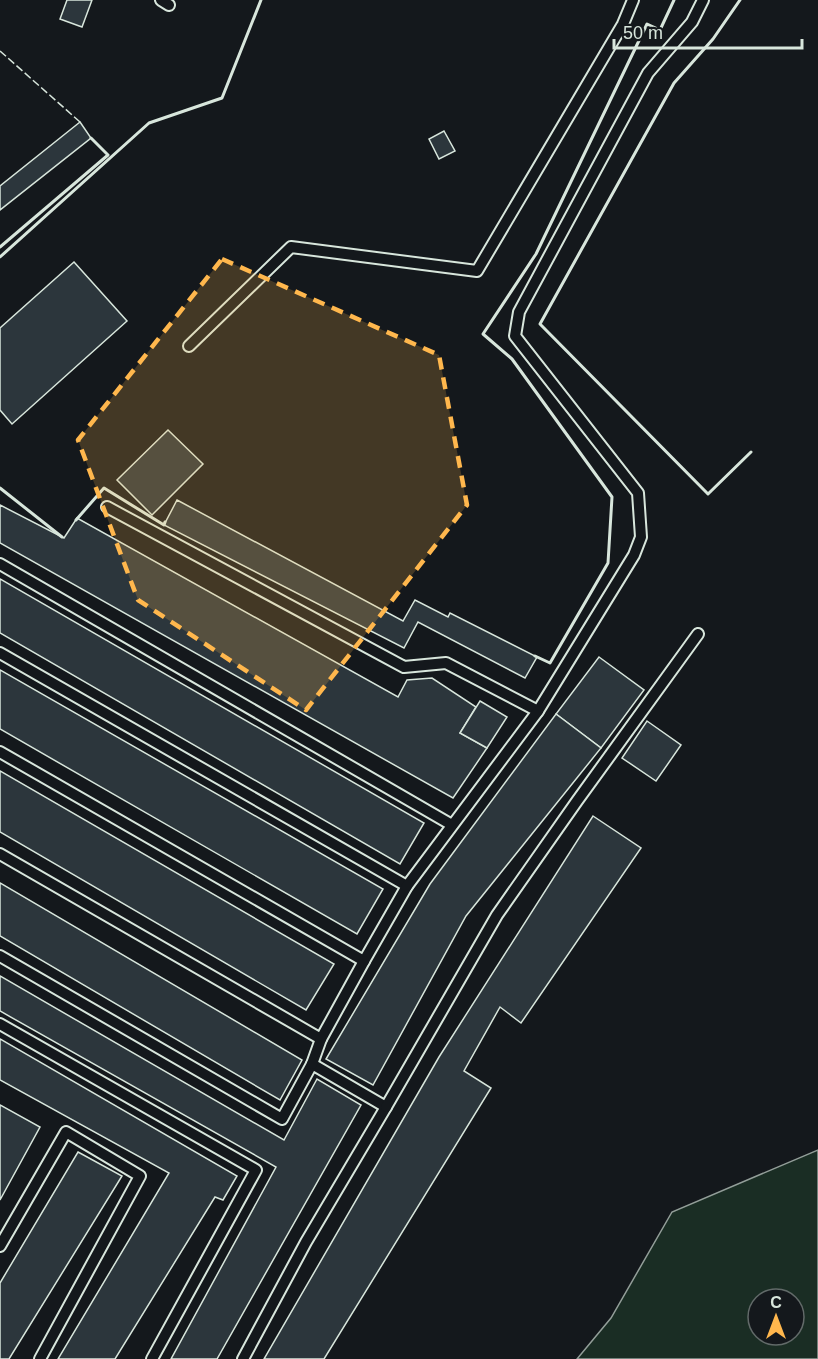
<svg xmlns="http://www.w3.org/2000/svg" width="818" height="1359" viewBox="0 0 818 1359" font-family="Arial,sans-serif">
  <rect width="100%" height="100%" fill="#14181c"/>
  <path fill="#1a2d24" stroke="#939e99" stroke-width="1.5" fill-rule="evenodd" d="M818 1150V1359H577L611 1318 672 1212ZM758 1299H794V1335H758Z"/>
  <g fill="#2c363c" stroke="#d8e6dc" stroke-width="1.5">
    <path d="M67 0H92L82 27 60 19Z"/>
    <path d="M80 122 91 138 0 210V186Z"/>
    <path d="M444 131 455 151 439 159 429 139Z"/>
    <path d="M74 262 127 321 12 424 0 410V328Z"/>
    <path d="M168 430 203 464 152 515 117 480Z"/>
    <path d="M177 500 403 621 415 600 448 617 450 613 537 657 525 678 418 622 404 648 164 525Z"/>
    <path d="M0 505 64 538 77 518 398 697 407 680 432 678 476 707 460 733 487 748 453 798 0 543Z"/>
    <path d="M0 579 424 823 400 864 0 633Z"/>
    <path d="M599 657 644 690 601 748 556 714Z"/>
    <path d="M0 670 383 889 357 934 0 729Z"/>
    <path d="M480 701 507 717 487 748 460 733Z"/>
    <path d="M556 714 601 748 466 916 373 1085 326 1059 430 884Z"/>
    <path d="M647 721 681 745 656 781 622 758Z"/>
    <path d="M0 771 334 964 306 1010 0 832Z"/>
    <path d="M593 816 641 848 521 1023 500 1007 464 1071 491 1088 324 1359H264L439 1057Z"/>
    <path d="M0 883 302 1060 280 1100 0 936Z"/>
    <path d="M0 976 284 1140 317 1079 361 1105 217 1359H171L276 1167 0 1011Z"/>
    <path d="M0 1039 237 1176 223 1200 215 1197 115 1359H58L169 1173 0 1080Z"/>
    <path d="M0 1105 40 1127 0 1200Z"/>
    <path d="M78 1152 122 1176 9 1359H0V1283Z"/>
  </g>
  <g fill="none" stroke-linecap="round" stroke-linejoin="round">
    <g stroke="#d8e6dc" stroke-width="14">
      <g id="lane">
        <path d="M161 0 169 5"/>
        <path d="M189 346 291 247 477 271 623 24 633 0"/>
        <path d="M107 507 404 667 446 663 538 711 634 555 641 537 638 493 515 336 519 312 648 73 692 22 703 0"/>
        <path d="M0 564 452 825"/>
        <path d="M0 653 407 886"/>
        <path d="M0 752 364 961 407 886 538 711"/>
        <path d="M0 854 321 1039 364 961"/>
        <path d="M0 956 282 1119 312 1064 386 1107 306 1242 243 1359"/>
        <path d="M0 1024 256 1170 152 1359"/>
        <path d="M312 1064 321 1039"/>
        <path d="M386 1107 497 915 577 801 698 634"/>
        <path d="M0 1246 66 1132 140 1176 40 1359"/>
      </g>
    </g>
    <use href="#lane" stroke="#14181c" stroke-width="10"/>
    <path stroke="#d8e6dc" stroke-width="1.5" stroke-dasharray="8 3" stroke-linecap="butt" d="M0 51 80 122"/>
    <g stroke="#d8e6dc" stroke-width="3">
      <path d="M740 0 713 39 674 83 540 324 708 494 751 452"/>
      <path d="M0 247 108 155 91 138"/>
      <path d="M0 257 149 123 222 98 261 0"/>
      <path d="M0 488 62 537"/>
      <path d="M76 520 104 488 164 525 165 522"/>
      <path d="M535 656 550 663 608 563 612 497 512 359 483 334 536 254 647 24 660 30 674 0"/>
    </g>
  </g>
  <path fill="#ffb74d" fill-opacity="0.2" stroke="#ffb74d" stroke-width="4.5" stroke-dasharray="12 8" stroke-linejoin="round" d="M222 259 439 355 467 505 306 710 138 600 78 440Z"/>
  <g transform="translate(776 1317)"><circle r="28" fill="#14181c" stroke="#626a69" stroke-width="1.5"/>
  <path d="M0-4.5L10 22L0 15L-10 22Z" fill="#ffb74d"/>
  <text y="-9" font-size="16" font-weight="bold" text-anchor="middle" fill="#d8e6dc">С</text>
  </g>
  <path d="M614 39v9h188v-9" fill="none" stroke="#d8e6dc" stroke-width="3"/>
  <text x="623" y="39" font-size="18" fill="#d8e6dc" stroke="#14181c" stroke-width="4.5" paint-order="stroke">50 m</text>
</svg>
